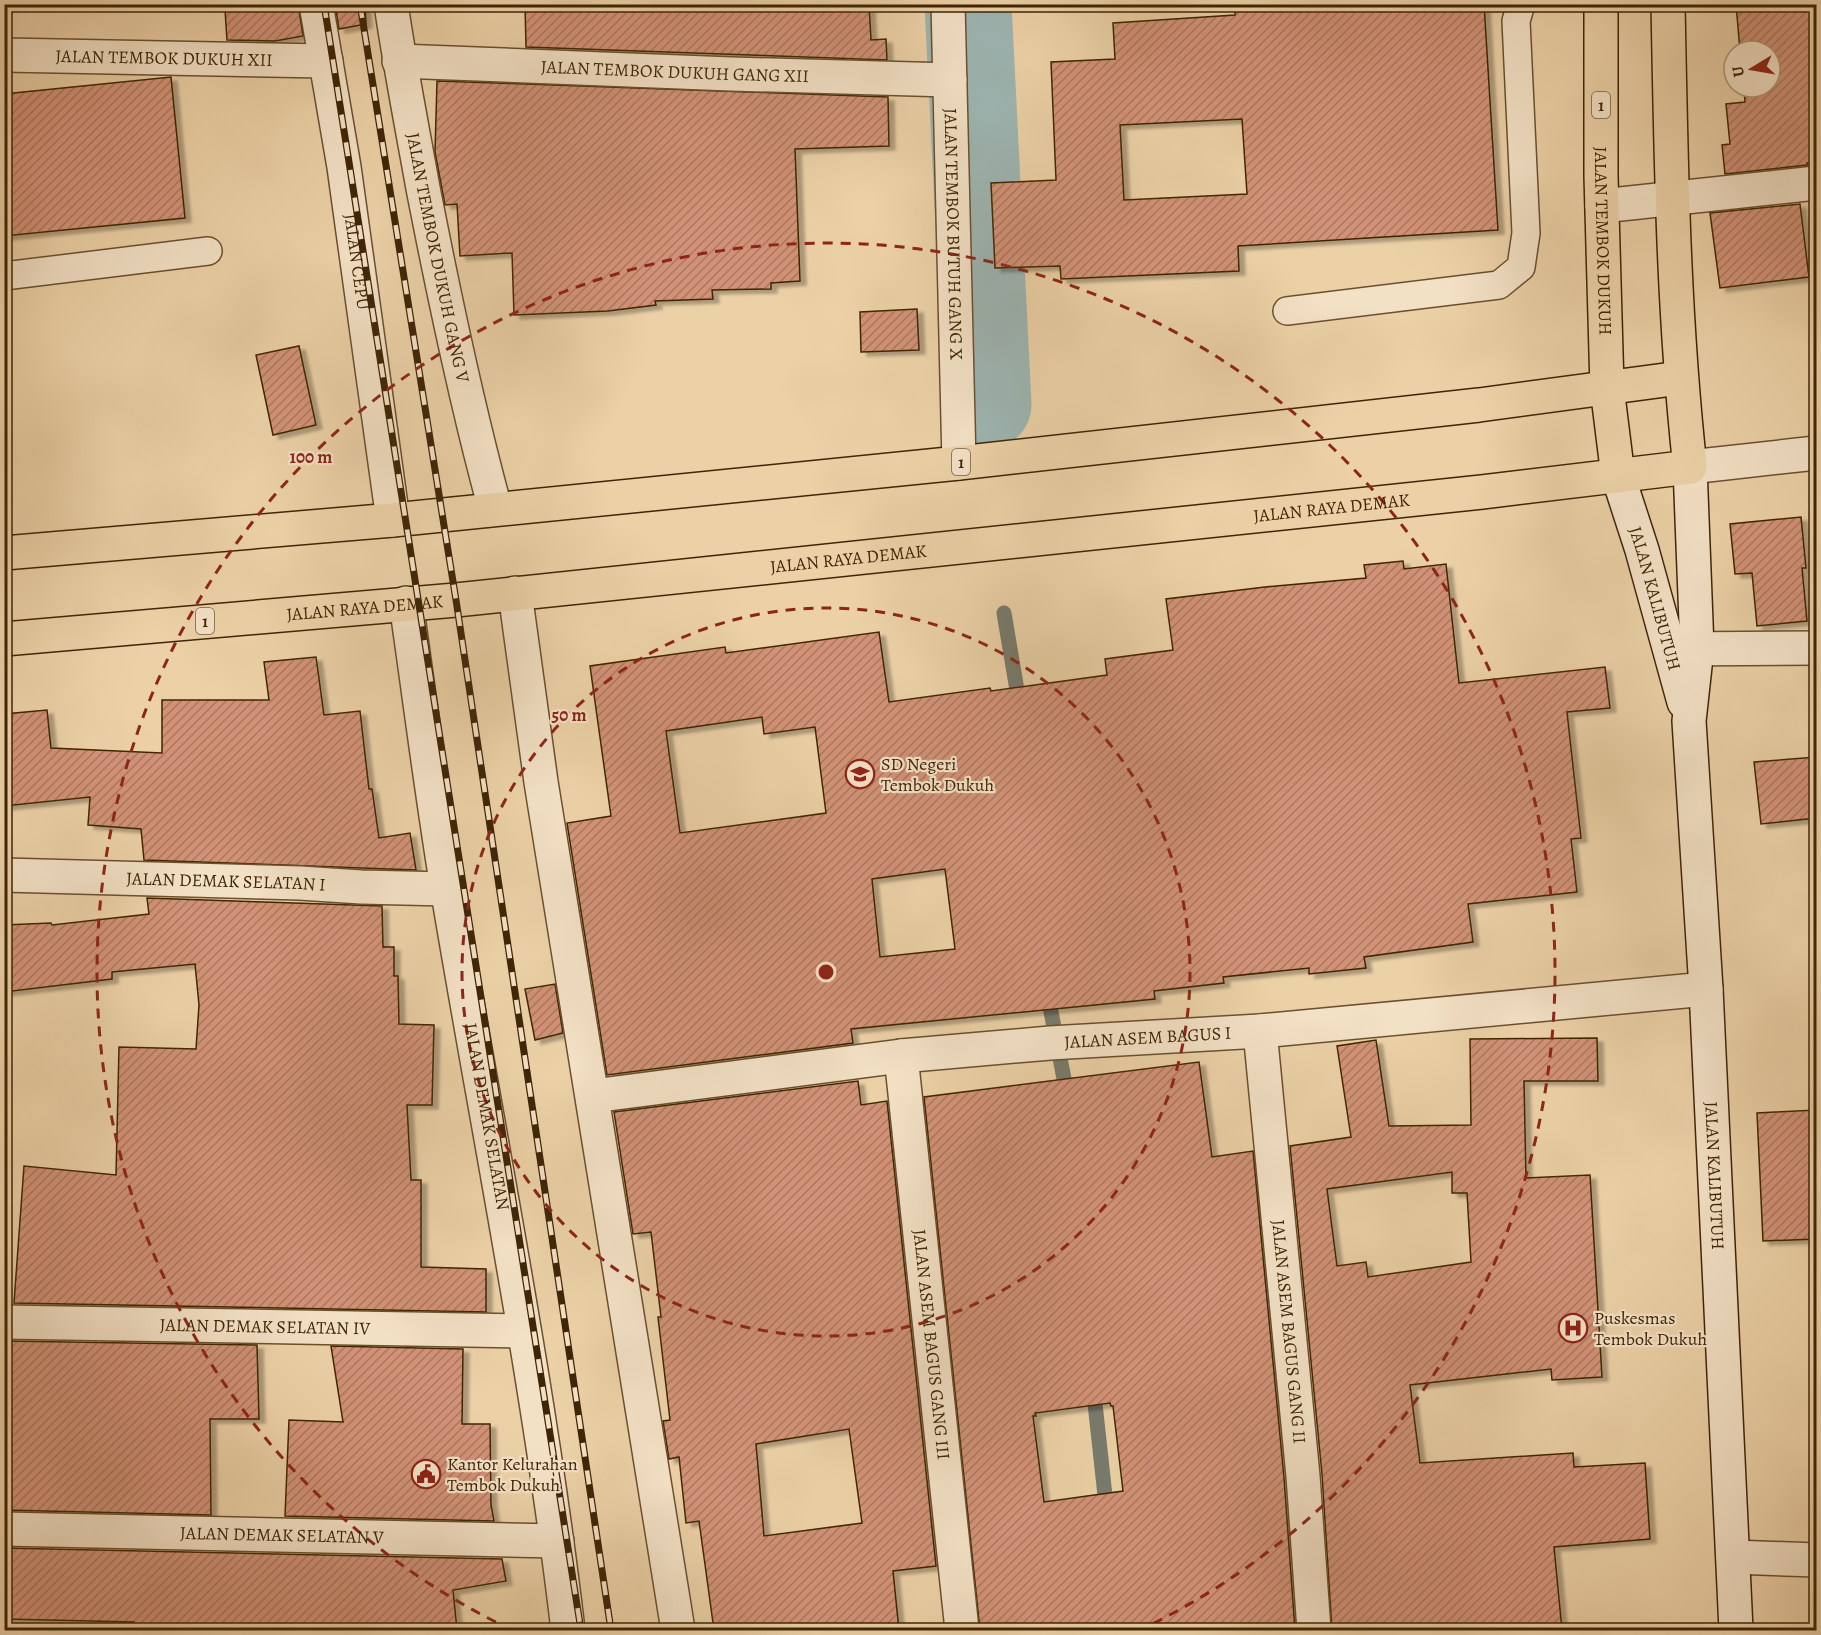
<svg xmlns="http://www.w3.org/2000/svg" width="1821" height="1635" viewBox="0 0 1821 1635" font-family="Alegreya,serif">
  <defs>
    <pattern id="building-hatch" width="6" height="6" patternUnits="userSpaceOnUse" patternTransform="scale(1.5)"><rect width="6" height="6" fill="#d29277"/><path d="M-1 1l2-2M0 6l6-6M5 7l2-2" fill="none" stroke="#ac7760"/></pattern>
    <filter id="shadow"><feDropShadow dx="6" dy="4" stdDeviation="1.5" flood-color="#0004"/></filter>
  </defs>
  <rect width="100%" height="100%" fill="#ecd1a7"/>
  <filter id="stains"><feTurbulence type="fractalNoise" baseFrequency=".00333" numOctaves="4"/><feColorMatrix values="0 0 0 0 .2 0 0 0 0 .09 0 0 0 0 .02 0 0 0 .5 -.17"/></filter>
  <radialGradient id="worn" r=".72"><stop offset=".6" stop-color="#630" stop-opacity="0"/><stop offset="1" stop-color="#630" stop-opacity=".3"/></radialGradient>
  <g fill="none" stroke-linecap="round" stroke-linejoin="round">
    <g stroke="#777b6d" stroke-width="15">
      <path d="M1004 613 1020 708"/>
      <path d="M1047 991 1066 1089 1064 1097"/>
      <path d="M1093 1385 1107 1514"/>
    </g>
    <path stroke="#9db5b2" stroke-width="87" d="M968 4 988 405"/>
  </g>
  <g fill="url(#building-hatch)" stroke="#3f2506" stroke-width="1.5" fill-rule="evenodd" filter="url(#shadow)">
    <path d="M259 4H298L303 36 275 41 227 40 225 10Z"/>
    <path d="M335 4H365L366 24 339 29Z"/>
    <path d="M525 4H869L871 40 886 39 887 60 526 47Z"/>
    <path d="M1235 4H1484L1498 230 1238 246 1239 271 1061 279 1060 266 995 268 991 183 1056 180 1051 62 1115 59 1113 23 1235 15ZM1242 119 1247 194 1124 200 1120 125Z"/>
    <path d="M1736 4H1816V162L1807 163V165L1725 174 1722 145 1730 144 1726 104 1745 102 1744 87H1770V51H1740Z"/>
    <path d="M171 77 185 218 4 236V94Z"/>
    <path d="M437 81 888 97 889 146 795 149 800 281 771 283V289L712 290 713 299 655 301 656 305 608 311 514 315 512 253 460 256 457 204 445 205 435 152Z"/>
    <path d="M1800 204 1809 277 1720 288 1710 213Z"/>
    <path d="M917 309 919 350 861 352 860 312Z"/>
    <path d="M299 346 316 425 273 435 256 355Z"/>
    <path d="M1801 517 1806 568H1802L1807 621 1757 626 1752 573 1735 574 1730 524Z"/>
    <path d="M1403 561 1404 569 1446 564 1459 683 1605 667 1610 708 1567 712 1581 838 1571 839 1577 892 1468 904 1473 942 1364 957 1366 968 1309 974V968L1223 977 1224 983 1154 991 1155 999 851 1029 853 1043 607 1075 567 823 611 816 590 666 725 647 726 653 879 632 889 702 990 688 991 691 1107 675 1105 659 1173 650 1166 599 1265 587 1366 578 1364 565ZM762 717 764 734 815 727 826 813 680 833 666 731ZM945 869 955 949 880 957 872 879Z"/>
    <path d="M316 657 324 715 360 711 369 789H372L379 838 410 833 416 870 144 860 141 829 88 825 90 797 4 806V714L47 710 51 748 162 753V700H269L264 662Z"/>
    <path d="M1816 757V818L1761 824 1754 762Z"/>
    <path d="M147 898 382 906 383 947H394V976H398L399 1024 434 1025 432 1105H407L411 1180H421V1267L486 1269V1312L14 1303 24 1166 116 1175 119 1047 196 1049 199 1005 195 964 112 972V979L4 992V925L51 923 52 925 149 914Z"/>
    <path d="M555 984 563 1033 535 1040 525 989Z"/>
    <path d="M1597 1038 1598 1081H1524L1526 1178 1590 1175 1602 1377 1552 1380 1551 1369 1410 1385 1420 1463 1573 1453 1574 1467 1645 1463 1650 1539 1554 1547 1562 1630H1332L1322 1474 1290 1146 1351 1137 1337 1046 1376 1040 1389 1126 1471 1125 1470 1039ZM1452 1172V1193H1467L1471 1262 1368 1277 1366 1262 1337 1266 1327 1189Z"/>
    <path d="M1199 1062 1212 1157 1253 1151 1284 1478 1295 1630H980L924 1097ZM1110 1403 1111 1406H1113L1123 1491 1044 1502 1033 1416H1036L1035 1413Z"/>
    <path d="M858 1081 861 1105 887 1101 936 1566 893 1571 899 1630H714L699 1521 686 1523 679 1457 669 1459 663 1421 670 1420 658 1317H661L651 1232 633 1234 614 1112ZM849 1429 862 1523 764 1536 756 1444Z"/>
    <path d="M1816 1110V1239L1763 1241 1757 1113Z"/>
    <path d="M4 1341 257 1345 259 1419H210L211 1515 4 1510Z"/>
    <path d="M331 1346 463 1349 462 1424H490L491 1505 494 1521 285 1516 289 1420 343 1422Z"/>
    <path d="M4 1548 502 1559 506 1581 453 1590 457 1630H135L134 1622 4 1619Z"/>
  </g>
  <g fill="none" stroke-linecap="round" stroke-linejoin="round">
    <g stroke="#6a502e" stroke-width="30">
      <g id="lane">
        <path d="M4 276 208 251"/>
        <path d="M1287 311 1499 285 1521 267 1526 233 1516 21 1521 4"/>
      </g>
    </g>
    <g stroke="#6a502e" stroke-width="36">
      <g id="street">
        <path id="s1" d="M316 4 344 167 393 520"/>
        <path id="s2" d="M391 4C400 66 412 127 423 188 444 296 466 402 495 508"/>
        <path id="s3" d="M948 4 959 463"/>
        <path id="s4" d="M4 55 326 61"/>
        <path id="s5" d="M399 61 731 74 950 80"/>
        <path d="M1602 206 1816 183"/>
        <path d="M1690 467 1816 453"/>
        <path d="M515 593 541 782 678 1630"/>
        <path id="s6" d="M406 603C420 700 432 797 448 893 489 1138 539 1383 568 1630"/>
        <path d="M1670 649 1816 648"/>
        <path id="s7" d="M4 875 300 883 361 887 447 889"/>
        <path id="s8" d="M1260 1031 1303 1476 1314 1630"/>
        <path id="s9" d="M901 1056 962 1630"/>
        <path id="s10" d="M593 1096 901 1056 1050 1043 1260 1031 1706 989"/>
        <path id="s11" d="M4 1322 524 1331"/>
        <path id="s12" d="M4 1529 557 1541"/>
        <path d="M1733 1557 1816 1560"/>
      </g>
    </g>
    <g stroke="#3f2506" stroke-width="36">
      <g id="secondary">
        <path id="s13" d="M1690 467 1697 648 1689 721 1706 989 1736 1630"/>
        <path id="s14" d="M1618 476 1642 550 1684 702"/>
      </g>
    </g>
    <g stroke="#3f2506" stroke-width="36">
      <g id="highway">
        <path id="s15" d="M1601 4V176L1607 388 1618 476"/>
        <path d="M4 553 393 520 959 463 1479 405 1680 378"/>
        <path id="s16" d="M4 639 456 600 1482 492 1690 467C1673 313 1671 159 1668 4"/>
      </g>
    </g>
    <use href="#lane" stroke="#f3e1c6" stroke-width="27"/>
    <use href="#street" stroke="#f3e1c6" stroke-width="33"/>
    <use href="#secondary" stroke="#f3e1c6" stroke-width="33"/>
    <use href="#highway" stroke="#ecd1a7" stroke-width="33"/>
    <g stroke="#3f2506" stroke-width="7">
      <g id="rail">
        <path d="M324 4 581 1630"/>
        <path d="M360 4 456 600 611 1630"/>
      </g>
    </g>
    <use href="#rail" stroke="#f3e1c6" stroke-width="4.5" stroke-dasharray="14" stroke-linecap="butt"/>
  </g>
  <g fill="none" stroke="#8f2418" stroke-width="3" stroke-dasharray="10 8">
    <circle cx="826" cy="972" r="364"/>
    <path d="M512 1630A729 729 0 1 1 1140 1630"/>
  </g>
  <defs>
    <g id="school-ring" transform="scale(1.5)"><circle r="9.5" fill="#f3e1c6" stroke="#8f2418" stroke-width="1.5"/><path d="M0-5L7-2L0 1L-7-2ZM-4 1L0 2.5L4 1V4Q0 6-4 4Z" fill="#8f2418"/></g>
    <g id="hospital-ring" transform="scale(1.5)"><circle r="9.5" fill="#f3e1c6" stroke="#8f2418" stroke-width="1.5"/><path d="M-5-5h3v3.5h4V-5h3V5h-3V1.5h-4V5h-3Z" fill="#8f2418"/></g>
    <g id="civic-ring" transform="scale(1.5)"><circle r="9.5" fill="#f3e1c6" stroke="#8f2418" stroke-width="1.5"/><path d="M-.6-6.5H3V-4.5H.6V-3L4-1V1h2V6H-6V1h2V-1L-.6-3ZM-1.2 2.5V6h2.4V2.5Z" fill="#8f2418"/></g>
  </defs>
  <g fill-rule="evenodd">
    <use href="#school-ring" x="860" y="774"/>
    <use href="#hospital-ring" x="1573" y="1328"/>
    <use href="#civic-ring" x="426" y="1474"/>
  </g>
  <g text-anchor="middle" stroke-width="4.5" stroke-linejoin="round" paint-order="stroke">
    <g fill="#f3e1c6" stroke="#755d40" stroke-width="1.5">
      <rect x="1592" y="92" width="18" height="26" rx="4.5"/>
      <rect x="952" y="449" width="18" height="26" rx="4.5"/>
      <rect x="196" y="608" width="18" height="26" rx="4.5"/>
    </g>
    <g font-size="16" font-weight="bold" fill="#3f2506">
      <text x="1601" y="111">1</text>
      <text x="961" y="468">1</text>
      <text x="205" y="627">1</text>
    </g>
    <g font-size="18" fill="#3f2506" stroke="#f3e1c6">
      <text dy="6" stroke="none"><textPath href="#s4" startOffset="160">JALAN TEMBOK DUKUH XII</textPath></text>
      <text dy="6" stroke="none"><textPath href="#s5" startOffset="276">JALAN TEMBOK DUKUH GANG XII</textPath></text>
      <text dy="6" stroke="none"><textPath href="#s3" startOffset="230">JALAN TEMBOK BUTUH GANG X</textPath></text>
      <text dy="6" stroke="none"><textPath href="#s15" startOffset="237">JALAN TEMBOK DUKUH</textPath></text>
      <text dy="6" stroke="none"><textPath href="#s2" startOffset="258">JALAN TEMBOK DUKUH GANG V</textPath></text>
      <text dy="6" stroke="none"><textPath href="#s1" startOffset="261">JALAN CEPU</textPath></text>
      <text dy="6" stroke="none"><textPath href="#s16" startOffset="1334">JALAN RAYA DEMAK</textPath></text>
      <text dy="6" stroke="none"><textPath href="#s16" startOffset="848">JALAN RAYA DEMAK</textPath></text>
      <text dy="6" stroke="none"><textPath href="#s14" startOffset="128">JALAN KALIBUTUH</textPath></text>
      <text dy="6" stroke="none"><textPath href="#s16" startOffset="362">JALAN RAYA DEMAK</textPath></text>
      <text dy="6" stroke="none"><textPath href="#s7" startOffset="222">JALAN DEMAK SELATAN I</textPath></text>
      <text dy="6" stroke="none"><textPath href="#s10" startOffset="558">JALAN ASEM BAGUS I</textPath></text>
      <text dy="6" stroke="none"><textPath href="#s6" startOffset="520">JALAN DEMAK SELATAN</textPath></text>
      <text dy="6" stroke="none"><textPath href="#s13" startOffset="710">JALAN KALIBUTUH</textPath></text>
      <text dy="6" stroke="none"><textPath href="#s11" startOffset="261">JALAN DEMAK SELATAN IV</textPath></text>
      <text dy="6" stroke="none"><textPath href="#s8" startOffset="302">JALAN ASEM BAGUS GANG II</textPath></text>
      <text dy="6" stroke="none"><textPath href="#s9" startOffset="290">JALAN ASEM BAGUS GANG III</textPath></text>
      <text dy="6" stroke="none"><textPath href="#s12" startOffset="278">JALAN DEMAK SELATAN V</textPath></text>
    </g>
    <g font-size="18" fill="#3f2506" stroke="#f3e1c6" text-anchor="start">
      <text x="881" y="770">SD Negeri<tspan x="881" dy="21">Tembok Dukuh</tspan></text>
      <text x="1594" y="1324">Puskesmas<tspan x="1594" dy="21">Tembok Dukuh</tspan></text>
      <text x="447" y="1470">Kantor Kelurahan<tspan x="447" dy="21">Tembok Dukuh</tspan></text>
    </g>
  </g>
  <circle cx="826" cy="972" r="9" fill="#8f2418" stroke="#f3e1c6" stroke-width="3"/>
  <g font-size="18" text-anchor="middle" font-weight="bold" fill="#8f2418" stroke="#f3e1c6" stroke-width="4.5" stroke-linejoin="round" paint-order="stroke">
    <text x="311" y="463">100 m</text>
    <text x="569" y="721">50 m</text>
  </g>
  <rect width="1821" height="1635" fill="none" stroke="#ecd1a7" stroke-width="24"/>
  <rect x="6" y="6" width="1809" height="1623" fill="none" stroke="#3f2506" stroke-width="3"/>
  <rect x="12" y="12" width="1797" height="1611" fill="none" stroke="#3f2506" stroke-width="1.5"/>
  <g transform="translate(1752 69) rotate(259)"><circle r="28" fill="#f3e1c6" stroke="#ab9679" stroke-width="1.5"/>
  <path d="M0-4.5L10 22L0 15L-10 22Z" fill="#8f2418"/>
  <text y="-9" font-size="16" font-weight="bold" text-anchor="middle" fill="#3f2506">U</text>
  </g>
  <rect width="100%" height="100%" filter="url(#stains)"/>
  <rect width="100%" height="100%" fill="url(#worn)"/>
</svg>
